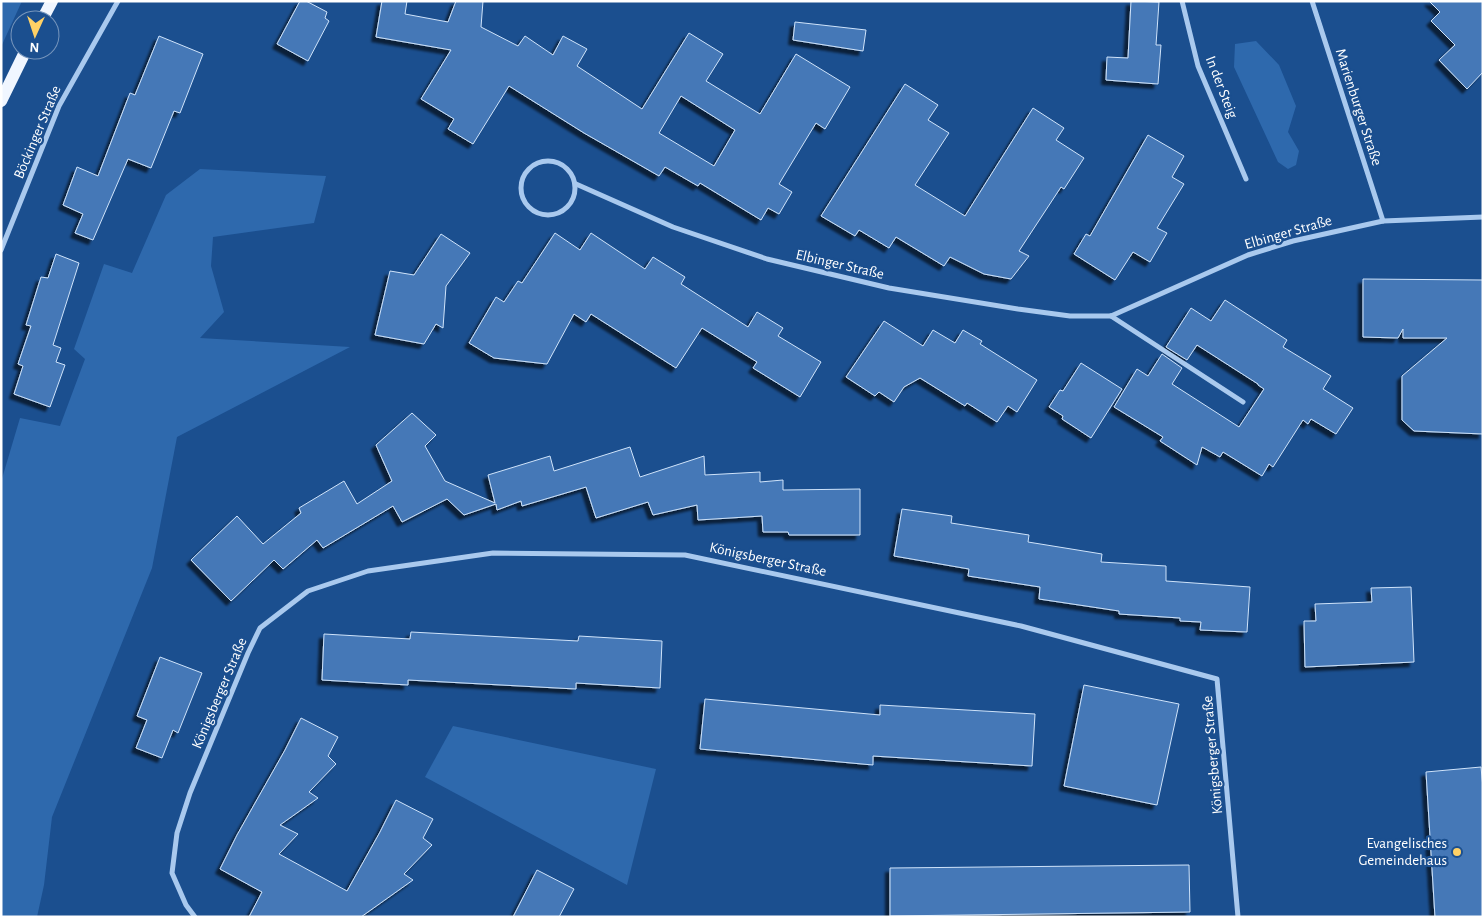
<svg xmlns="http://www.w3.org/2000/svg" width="1484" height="918" viewBox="0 0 1484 918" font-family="'Alegreya Sans',sans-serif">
  <defs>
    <filter id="shadow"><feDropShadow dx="-4.5" dy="4.5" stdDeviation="1" flood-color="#0009"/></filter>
  </defs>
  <rect width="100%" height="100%" fill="#1b4f8f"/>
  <g fill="#2e69ad">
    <path d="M1 1H22L1 47Z"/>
    <path d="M1256 41 1279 65 1296 106 1288 132 1299 151 1296 165 1288 169 1278 162 1234 67 1235 44Z"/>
    <path d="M200 169 326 176 314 223 213 237 211 266 224 312 200 338 350 347 177 437 152 568 52 817 44 885 37 917H1V482L20 418 60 426 85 359 74 349 104 264 132 273 166 195Z"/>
    <path d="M453 726 656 769 627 885 425 777Z"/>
  </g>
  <g fill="#4478b7" stroke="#cfe3fa" fill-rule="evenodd" filter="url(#shadow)">
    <path d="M300 1H306L327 12 325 18 329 21 308 61 277 44Z"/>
    <path d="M382 1H407L405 14 448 22 456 1H483L481 27 518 46 525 36 553 55 563 36 587 49 577 66 642 109 689 33 723 54 706 81 760 114 796 54 850 87 825 129 816 123 779 184 792 192 779 214 768 208 761 220 700 183 698 186 665 167 659 176 584 133 509 86 473 144 448 129 454 119 421 99 451 50 376 37ZM681 96 735 130 714 166 659 133Z"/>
    <path d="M1131 1 1159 2 1156 45H1161L1158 84 1106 80 1107 57 1128 58Z"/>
    <path d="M1429 1H1483V72L1467 89 1439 60 1455 45 1431 21 1440 12Z"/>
    <path d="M795 22 866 30 863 51 793 40Z"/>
    <path d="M159 36 203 54 180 113 174 111 151 168 128 159 93 240 75 233 83 214 63 205 77 167 98 176 130 93 135 95Z"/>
    <path d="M905 84 938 105 928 120 949 133 915 185 965 216 1033 108 1064 128 1056 140 1084 158 1064 189 1061 187 1019 251 1029 256 1011 279 984 274 950 257 944 266 896 237 889 248 859 230 855 236 821 216Z"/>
    <path d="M1148 135 1184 156 1172 177 1184 184 1157 228 1167 233 1150 262 1133 252 1115 280 1074 254 1086 234 1090 236Z"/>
    <path d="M555 233 580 250 591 233 645 269 653 257 685 277 681 284 748 327 757 312 783 328 778 336 821 362 800 397 753 368 757 362 702 328 676 368 591 314 586 322 574 314 547 364 494 358 469 343 496 297 504 302 518 281 522 283Z"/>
    <path d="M441 234 470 253 446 286 443 328 436 324 424 344 375 335 390 271 414 275Z"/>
    <path d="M56 254 79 263 53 345 61 348 56 362 65 365 50 407 14 394 23 366 18 364 31 326 26 325 41 277 48 278Z"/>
    <path d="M1363 279 1483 280V434L1414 431 1402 420V376L1447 338H1403V329L1398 338 1363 337Z"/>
    <path d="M1225 300 1287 340 1283 347 1331 376 1323 389 1353 408 1336 434 1311 419 1308 424 1303 420 1273 467 1269 464 1262 476 1223 452 1220 457 1202 447 1197 465 1160 441 1163 437 1114 407 1137 369 1148 376 1162 354 1182 368 1172 384 1239 427 1264 389 1258 385V384L1197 345 1187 360 1166 347 1191 308 1211 321Z"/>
    <path d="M884 321 923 346 933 330 955 343 963 330 982 341 980 344 1037 380 1017 412 1008 406 997 422 967 403 965 406 920 378 904 387 894 402 879 392 875 396 846 377Z"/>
    <path d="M1081 363 1122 389 1091 438 1062 419 1063 416 1049 407 1060 390 1063 391Z"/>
    <path d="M412 413 436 435 425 446 445 481 495 503 488 475 550 456 554 471 630 447 640 477 704 456 705 475 760 472V482L783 480V490L860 489V535H789L788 532H763L762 516 698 520 697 505 653 515 648 502 596 518 586 487 522 506 521 501 497 510 496 504 464 515 447 499 402 522 393 506 323 548 317 540 283 569 274 560 231 601 191 560 237 516 263 544 301 513 299 508 344 481 357 504 392 481 376 445Z"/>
    <path d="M902 509 952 516 951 523 1029 535 1028 542 1102 554 1101 562 1166 566V581L1250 587 1247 632 1200 630 1201 622 1180 621V618L1119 614V611L1039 599 1040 587 968 576 969 569 894 556Z"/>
    <path d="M1411 587 1414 662 1305 667 1304 621H1316L1315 604 1372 602 1371 588Z"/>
    <path d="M411 632 578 641 579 636 662 641 660 688 576 683V689L408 680V685L322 680 324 634 410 639Z"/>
    <path d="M160 657 202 673 178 733 173 730 162 758 136 748 147 720 137 716Z"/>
    <path d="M1084 685 1179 704 1157 805 1064 786Z"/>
    <path d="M705 699 880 715V705L1035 714 1032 766 873 756V765L700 749Z"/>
    <path d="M301 718 338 737 328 756 336 764 309 792 318 798 280 825 298 834 279 854 347 891 380 832 396 800 433 819 423 838 432 845 404 874 413 880 361 917H249L262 892 220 869 237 835 285 750Z"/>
    <path d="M1481 767 1483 788V917H1435L1426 772Z"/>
    <path d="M1189 865 1190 912 890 916V868Z"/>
    <path d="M537 870 574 889 559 917H513Z"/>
  </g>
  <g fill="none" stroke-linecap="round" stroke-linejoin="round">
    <g stroke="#a9c9ee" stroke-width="5">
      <path d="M1182 1 1198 66 1246 179"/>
      <path d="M1312 1 1383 221"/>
      <circle cx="548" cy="188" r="27"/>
      <path d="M576 184 673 227 767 259 889 288 1018 309 1070 316H1111L1248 255 1293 241 1383 221 1483 217"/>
      <path d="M1 250 59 106 118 1"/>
      <path d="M1111 316 1243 402"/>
      <path d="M195 917 186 905 172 873 177 833 190 793 248 653 260 628 308 591 368 571 493 553 685 555 1021 626 1217 679 1238 917"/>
    </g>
    <g stroke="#f0f6ff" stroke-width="12">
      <path d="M42 20 52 1"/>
      <path d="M1 101 26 50"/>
    </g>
  </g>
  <circle fill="#ffd166" stroke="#1b4f8f" stroke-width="2" cx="1457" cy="852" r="5"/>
  <g text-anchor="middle" stroke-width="4.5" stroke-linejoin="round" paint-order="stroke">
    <g font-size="15" fill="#fff" stroke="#1b4f8f">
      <text transform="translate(1222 87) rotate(69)" y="5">In der Steig</text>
      <text transform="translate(1359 107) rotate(72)" y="5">Marienburger Straße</text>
      <text transform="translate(37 132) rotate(-67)" y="5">Böckinger Straße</text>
      <text transform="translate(1288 232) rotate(-16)" y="5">Elbinger Straße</text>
      <text transform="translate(840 264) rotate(13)" y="5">Elbinger Straße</text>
      <text transform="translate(768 559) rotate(12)" y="5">Königsberger Straße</text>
      <text transform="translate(219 693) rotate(-67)" y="5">Königsberger Straße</text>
      <text transform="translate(1212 755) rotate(-95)" y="5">Königsberger Straße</text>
    </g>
    <g font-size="15" fill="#fff" stroke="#1b4f8f" text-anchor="end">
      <text x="1447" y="848">Evangelisches<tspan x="1447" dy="17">Gemeindehaus</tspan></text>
    </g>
  </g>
  <rect width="1484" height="918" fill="none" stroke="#ffffff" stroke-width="5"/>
  <g transform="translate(35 35) rotate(183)"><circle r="24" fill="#1b4f8f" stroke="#7695bc"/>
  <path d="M0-4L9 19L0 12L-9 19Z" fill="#ffd166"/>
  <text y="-8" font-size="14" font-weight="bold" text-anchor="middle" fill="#ffffff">N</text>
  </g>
</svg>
